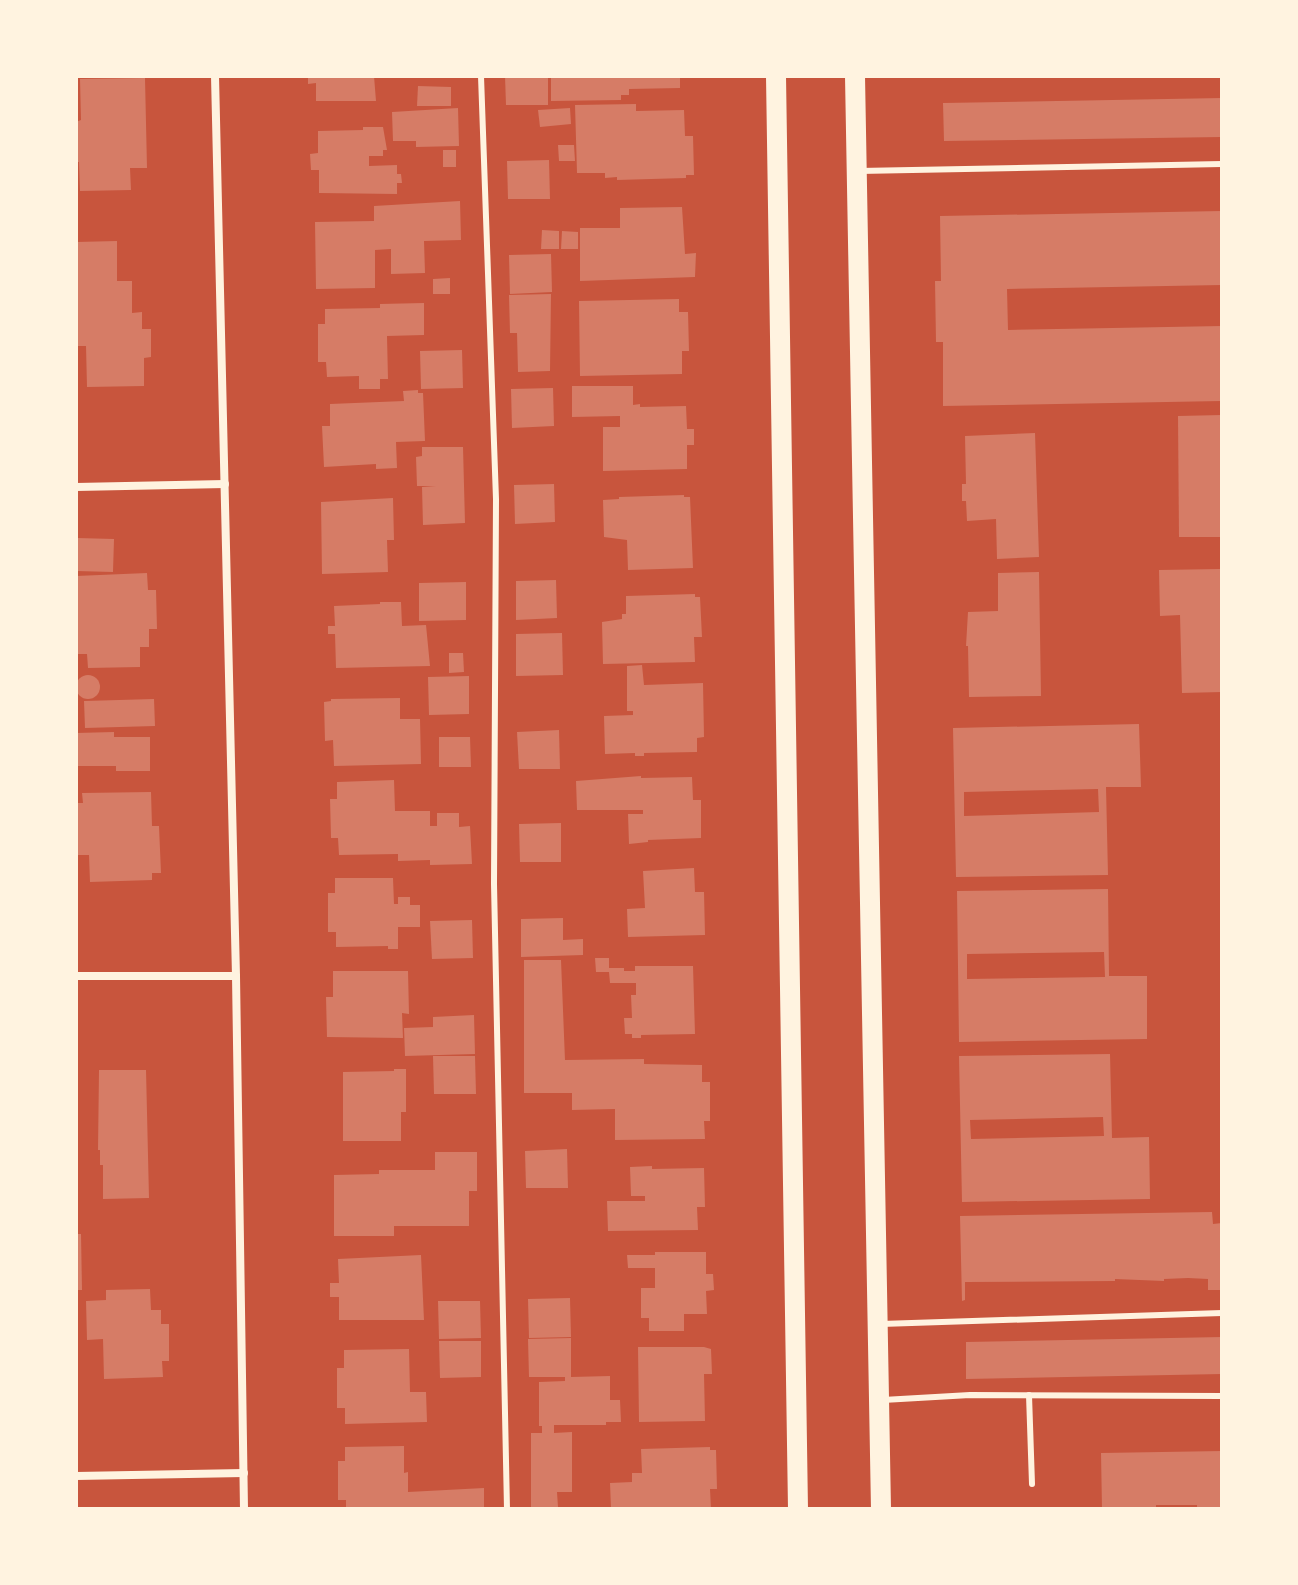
<svg xmlns="http://www.w3.org/2000/svg" width="1298" height="1585" viewBox="0 0 1298 1585" font-family="Arial,sans-serif">
  <rect width="100%" height="100%" fill="#c8553d"/>
  <g fill="#d67c66" fill-rule="evenodd">
    <path d="M308 76H374L376 101H316V83L308 84Z"/>
    <path d="M505 76H548V105H506Z"/>
    <path d="M551 76H680V88L629 89V95H621V100L551 101Z"/>
    <path d="M145 78 147 168H130L131 190 80 191 79 162H76V122L81 120 80 79Z"/>
    <path d="M418 86 451 87V106H417Z"/>
    <path d="M1222 98V137L944 141 943 103Z"/>
    <path d="M636 104V111L684 110 685 136H693L694 175H686V178L617 180V177L605 178V173H577L575 105Z"/>
    <path d="M458 108 459 146 416 147V141H393L392 112Z"/>
    <path d="M570 108 571 124 540 127 538 110Z"/>
    <path d="M363 127H383L387 150H383V156H369V166L397 165V174H401L402 183H397V194L319 193V170H311L310 154 318 153V131L363 130Z"/>
    <path d="M558 145H574L575 161H559Z"/>
    <rect x="443" y="150" width="13" height="17"/>
    <path d="M549 160 550 199H508L507 161Z"/>
    <path d="M460 201 461 240 424 241 425 273 391 274V249L375 250V288L316 289 315 222 374 221V206Z"/>
    <path d="M682 207 685 254 696 253 695 277 580 281V228H620V208Z"/>
    <path d="M1222 211V285L1007 289 1008 330 1222 326V401L943 406V342H936L935 281H941L940 216Z"/>
    <path d="M542 230 559 231V249H541Z"/>
    <path d="M562 231 578 232V249H561Z"/>
    <path d="M117 241V281H132V313L142 312V329H151V357L144 358V386L87 387 86 346H76V242Z"/>
    <path d="M551 254 552 292 510 294 509 255Z"/>
    <path d="M450 278V294H433V279Z"/>
    <path d="M551 294 550 371 518 372 517 333H510L509 295Z"/>
    <path d="M679 299V312H688L689 351H682V374L580 376 579 301Z"/>
    <path d="M424 303V335L387 336 388 379H380V389H359V376L327 377 326 362H318V324H325V309L380 308V304Z"/>
    <path d="M462 350 463 388 421 389 420 351Z"/>
    <path d="M572 386H633V405L640 404V407L686 406 687 429H694V445H687V469L603 471V427H620V416L572 417Z"/>
    <path d="M553 388 554 426 512 428 511 389Z"/>
    <path d="M418 390V393H423L425 441 396 442 397 468 376 469V464L324 467 322 426H330V404L404 401 403 391Z"/>
    <path d="M1222 415 1221 537H1179L1178 416Z"/>
    <path d="M1035 433 1039 557 997 559 996 519 967 521 966 501H962V484H966L965 436Z"/>
    <path d="M422 447H463L465 523 423 525 422 487 436 486H417L416 457 422 456Z"/>
    <path d="M554 484 555 522 515 524 514 485Z"/>
    <path d="M684 495V497H690L693 568 628 570 627 540 604 537 603 500 619 499V497Z"/>
    <path d="M393 498 394 540H387L388 572 322 574 321 502Z"/>
    <path d="M77 538 114 539 113 572 76 571Z"/>
    <path d="M1220 569 1222 692 1182 693 1180 615 1160 616 1159 570Z"/>
    <path d="M1039 572 1041 696 969 697 968 646H966L968 612 998 611V573Z"/>
    <path d="M147 573 148 590H156L157 629H149V647H140V667L88 668 87 654H76V576Z"/>
    <path d="M556 580 557 618 516 620V581Z"/>
    <path d="M466 582V620L419 621V583Z"/>
    <path d="M695 594V597H700L702 637H694L695 662 603 664 602 622 622 619V614H626V596Z"/>
    <path d="M380 602H401L402 626 426 625 430 666 336 668 335 634H328V626H335L334 606 380 604Z"/>
    <path d="M562 633 563 675 516 676V634Z"/>
    <path d="M449 653H463L464 672 449 673Z"/>
    <path d="M642 665 644 685 703 683 704 737 697 738V752L644 753V756H635V753L605 754 604 716 633 715V711H627V666Z"/>
    <circle cx="88" cy="687" r="12"/>
    <path d="M469 676V714L429 715 428 677Z"/>
    <path d="M400 698V719H420L421 764 334 766 333 740 325 741 324 702 331 701V699Z"/>
    <path d="M154 699 155 726 85 728 84 701Z"/>
    <path d="M1139 724 1141 787H1106L1108 875 956 877 953 728ZM1098 789 1099 812 964 816V792Z"/>
    <path d="M559 730 560 769H519L517 732Z"/>
    <path d="M114 732V737H150V771H116V766H76V733Z"/>
    <path d="M439 737H470L471 767H439Z"/>
    <path d="M641 776V778L692 777 693 800H701V838L648 840V842L629 844 628 814H643V810H577L576 781Z"/>
    <path d="M394 780 395 811H430V826H437V813H459V827L470 826 472 864 430 865V860L398 861V854L339 855 338 838H331L330 799H337V782Z"/>
    <path d="M151 792 152 826H159L161 873H152V880L90 882 89 855H76V803H83L82 793Z"/>
    <path d="M561 823V862H520L519 824Z"/>
    <path d="M694 868 695 892H704L705 935 628 937 627 909 645 908 643 871Z"/>
    <path d="M335 878H393L394 904H398V897H410V905H420V927H398V949H388V946L336 947V932H328V893H335Z"/>
    <path d="M1108 889 1109 976H1147V1039L959 1042 957 891ZM1104 952 1105 977 967 979V954Z"/>
    <path d="M563 918V940L583 939V955L521 957V919Z"/>
    <path d="M472 920 473 958 432 959 430 921Z"/>
    <path d="M595 958H609V968H624V971H635V966H693L695 1034 641 1035V1038H632V1034H625L624 1018H632L631 995H636V983H610L609 972H596Z"/>
    <path d="M524 960H561L565 1060 644 1059V1064L702 1065V1082H710V1121H704L705 1139 615 1140V1109L572 1110V1093H524Z"/>
    <path d="M333 971H408L409 1014 402 1013 403 1038 327 1037 326 997H333Z"/>
    <path d="M474 1015 475 1054 405 1056 404 1028 433 1027V1017Z"/>
    <path d="M1110 1054 1112 1138 1149 1137 1150 1199 962 1202 959 1056ZM1103 1117 1104 1136 971 1139 970 1120Z"/>
    <path d="M433 1056H475L476 1094H434Z"/>
    <path d="M394 1069H406V1112H401V1141H343V1072L394 1071Z"/>
    <path d="M99 1070H146L149 1198 103 1199V1165H100V1150H98Z"/>
    <path d="M567 1149 568 1188H526L525 1151Z"/>
    <path d="M435 1152H477V1191H469V1226H394V1236H334V1175L379 1174V1170H435Z"/>
    <path d="M652 1166V1169L704 1168 705 1207H697L698 1230 608 1231 607 1201H645V1196H631L630 1167Z"/>
    <path d="M1212 1212 1213 1224 1222 1223V1290H1208V1279L1188 1278 1164 1279V1281L1115 1279V1281L965 1282V1300L962 1301 960 1216Z"/>
    <path d="M76 1234H81L82 1290H76Z"/>
    <path d="M655 1252H706V1274H713L714 1290 706 1291 707 1314H684V1331H649V1318H641V1288H655V1268H628L627 1255H655Z"/>
    <path d="M421 1255 424 1320H339V1297H330V1283H339L338 1259Z"/>
    <path d="M150 1289 151 1310H161V1324H169V1361H162L163 1377 104 1379 103 1339 87 1340 86 1301 106 1300V1290Z"/>
    <path d="M570 1298 571 1337 529 1338 528 1299Z"/>
    <path d="M438 1301H480L481 1338 439 1339Z"/>
    <path d="M1222 1337V1374L966 1379V1342Z"/>
    <path d="M571 1338V1377L610 1376V1400H620L621 1422H606V1425H554V1433L572 1432V1492H557L558 1507H531V1433H542V1426H539V1382L565 1381V1377H529L528 1339Z"/>
    <path d="M439 1341H481V1377L440 1378Z"/>
    <path d="M638 1347H704L711 1349 712 1374H704L705 1421 639 1422Z"/>
    <path d="M409 1349 410 1392H426L427 1422 345 1424V1408H337V1368H344V1350Z"/>
    <path d="M404 1446V1473L408 1472V1492L484 1488V1509H346V1500H338V1461H345V1447Z"/>
    <path d="M710 1447V1450H716L717 1489H710L711 1509H611L610 1483 632 1482V1473H642L641 1449Z"/>
    <path d="M1222 1451V1509H1197V1505H1156V1509H1102L1101 1453Z"/>
  </g>
  <g fill="none" stroke-linecap="round" stroke-linejoin="round">
    <g stroke="#fff3e0" stroke-width="6">
      <path d="M481 76 496 499 494 884 507 1509"/>
      <path d="M859 171 1222 164"/>
      <path d="M881 1324 1222 1313"/>
      <path d="M1029 1395 1032 1484"/>
      <path d="M883 1400 970 1395 1222 1396"/>
    </g>
    <g stroke="#fff3e0" stroke-width="8">
      <path d="M215 76 236 976 244 1509"/>
      <path d="M76 487 225 484"/>
      <path d="M76 976H236"/>
      <path d="M76 1476 244 1473"/>
    </g>
    <g stroke="#fff3e0" stroke-width="20">
      <path d="M776 76 798 1509"/>
      <path d="M855 76 881 1509"/>
    </g>
  </g>
  <rect width="1298" height="1585" fill="none" stroke="#fff3e0" stroke-width="156"/>
</svg>
